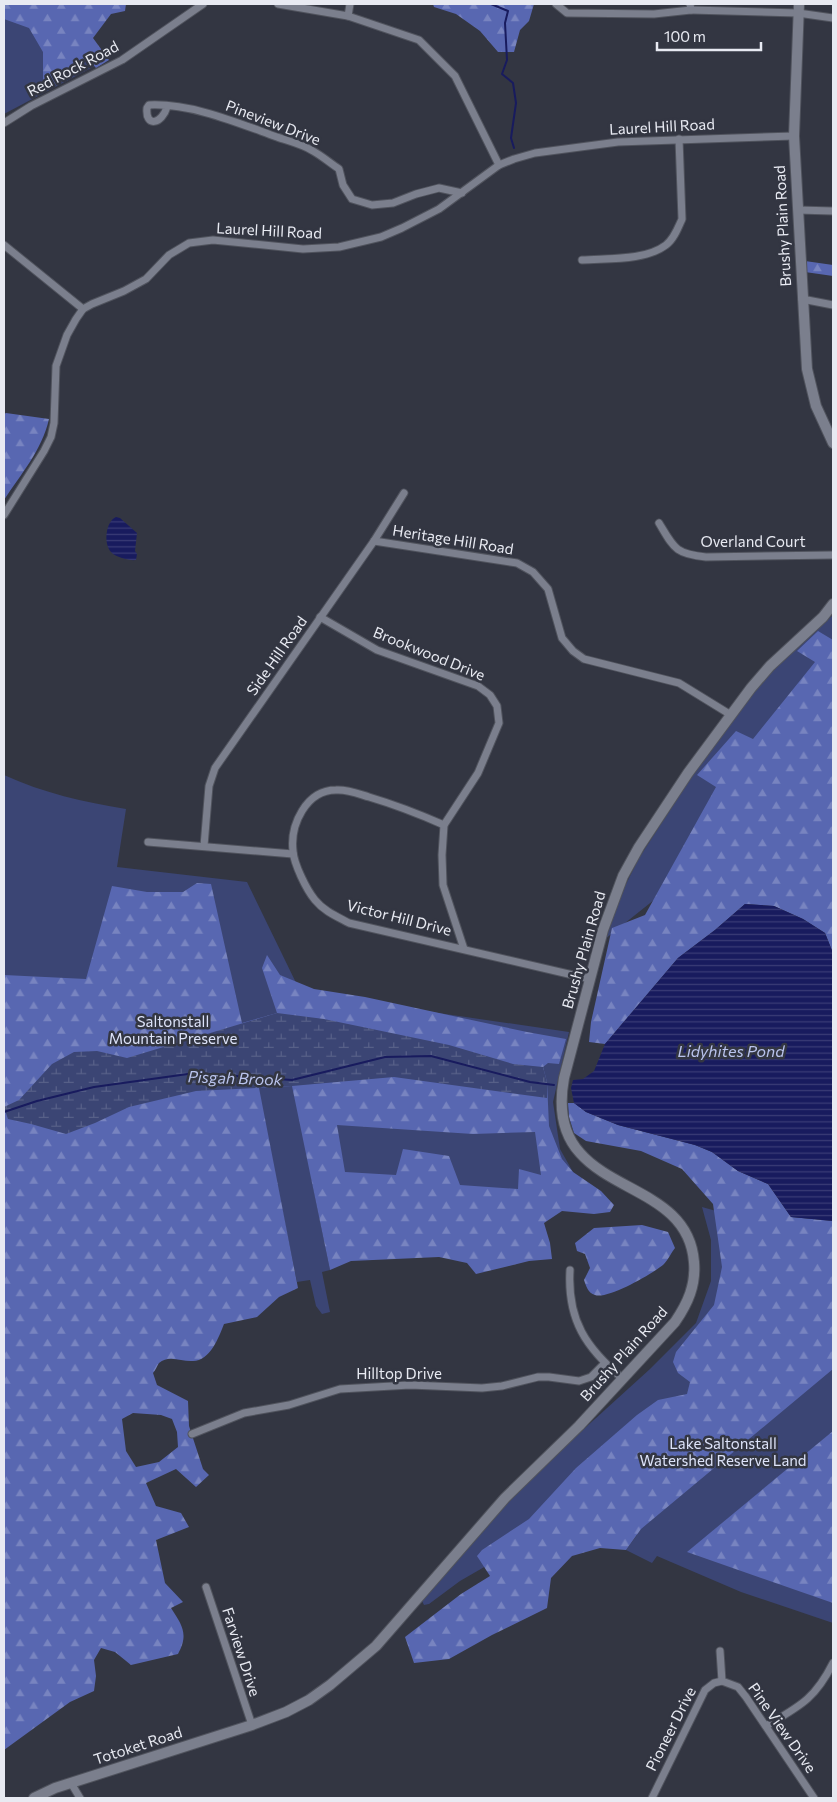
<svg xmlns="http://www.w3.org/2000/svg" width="837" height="1802" viewBox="0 0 837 1802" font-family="Commissioner,sans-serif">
  <defs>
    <pattern id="forest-firs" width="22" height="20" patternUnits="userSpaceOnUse" patternTransform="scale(1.25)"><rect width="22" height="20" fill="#5867b1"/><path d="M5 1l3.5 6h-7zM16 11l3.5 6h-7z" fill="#7884c0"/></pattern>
    <pattern id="wetland-marsh" width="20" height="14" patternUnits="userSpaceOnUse" patternTransform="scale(1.25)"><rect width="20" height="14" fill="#3b4574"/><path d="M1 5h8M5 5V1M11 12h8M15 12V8" fill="none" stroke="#576088"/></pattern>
    <pattern id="water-rules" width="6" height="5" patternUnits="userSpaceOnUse" patternTransform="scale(1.25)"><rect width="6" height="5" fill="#181b5e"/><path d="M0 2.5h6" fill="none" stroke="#3a3c76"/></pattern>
  </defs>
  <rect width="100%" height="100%" fill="#333642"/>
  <g fill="#3b4574">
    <path d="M4 4 91 39 108 59 4 114Z"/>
    <path d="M833 615V884L733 837 605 939 620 896 639 858 705 756 764 679 783 660Z"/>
    <path d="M4 775C43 793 84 802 126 809L117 867 247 882 301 993 569 1032 553 1102 560 1149 595 1211 311 1177 330 1270 322 1272 330 1312 322 1314 316 1306 310 1280 297 1282 275 1174 4 1218Z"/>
    <path d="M702 1207 833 1244V1623L741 1592 657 1556 652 1563 626 1550 637 1535 486 1566 460 1581 429 1604 424 1605 422 1601 485 1525 563 1448 650 1369 696 1323 711 1281V1240Z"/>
  </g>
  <g fill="url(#forest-firs)" fill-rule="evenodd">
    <path d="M4 4H126L125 11 111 14 93 38 109 60 96 68 88 59 62 71 66 79 46 89 43 83V52L29 28 4 19Z"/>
    <path d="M433 4H534L529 21 520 30 514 52H498L480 31 456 14 434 7Z"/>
    <path d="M805 261 833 265V276L805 272Z"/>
    <path d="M6 413 49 419C42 450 21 474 4 500V414Z"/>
    <path d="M818 631 833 640V953L825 933 803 919 774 906 745 904 715 930 678 958 605 1044 589 1042 591 1022 612 928 645 915 716 787 697 775 736 731 753 739 815 662 797 651Z"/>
    <path d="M197 883 211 884 242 1023 277 1013 262 968 267 955 280 975 314 989 365 997 527 1032 566 1039 559 1064 548 1063 543 1067 547 1082 549 1126 562 1159 573 1172 601 1191 614 1205 610 1212 594 1214 562 1211 544 1223 550 1243 552 1259 529 1261 476 1274 467 1263 439 1257 351 1261 330 1270 292 1086 259 1088 298 1288 279 1297 257 1317 224 1324C219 1337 210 1361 193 1361 182 1362 169 1354 159 1363 157 1366 155 1371 153 1373L157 1385 188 1401 189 1426 203 1469 209 1475 196 1487 176 1469 146 1483 156 1506 181 1513 189 1527 156 1540 165 1583 183 1602 171 1608C182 1625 189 1634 178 1654L131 1665 115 1652 101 1648 94 1660 96 1676 94 1691 70 1702 4 1750V975L86 979 112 886 147 892H183ZM337 1125 473 1134 535 1132 541 1175 519 1169 518 1189 460 1185 449 1156 403 1149 396 1175 345 1172ZM133 1413 161 1415 172 1419 177 1432 178 1447 159 1462 136 1467 126 1451 122 1419Z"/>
    <path d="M568 1103H574L586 1112 618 1125 695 1145 712 1152 738 1171 768 1184 791 1217 833 1221V1369L641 1529 626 1550 600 1548 572 1556 551 1578 547 1608 492 1635 449 1659 414 1663 405 1637 461 1594 490 1576 477 1556 482 1550 529 1519 576 1468 637 1415 658 1400 687 1394 690 1382 678 1373 673 1362 676 1352 714 1305 722 1267 713 1204 682 1169 641 1151 586 1141 574 1133 569 1117Z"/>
    <path d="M642 1225 668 1232 675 1248C671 1253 668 1260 664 1264 654 1273 607 1300 595 1295 588 1293 586 1286 584 1280L590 1268 585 1254 577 1251 575 1243 594 1228Z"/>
    <path d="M833 1431V1603L687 1552Z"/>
  </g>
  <path fill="url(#wetland-marsh)" d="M277 1013 324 1019 449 1045 513 1064 543 1067 547 1082V1098L394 1077 292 1086 196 1091 129 1107 95 1123 66 1134 31 1124 8 1119 4 1107 19 1100 52 1064 74 1052 97 1051 127 1058Z"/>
  <g fill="url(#water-rules)">
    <path d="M116 517 120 518 137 533 135 551 137 554 136 560C130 561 115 557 111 552 103 543 106 521 116 517Z"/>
    <path d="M745 904 774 906 803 919 825 933 833 953V1221L791 1217 768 1184 738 1171 712 1152 695 1145 618 1125 586 1112 574 1103 571 1088 573 1080 583 1079 594 1071 605 1044 678 958 715 930Z"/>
  </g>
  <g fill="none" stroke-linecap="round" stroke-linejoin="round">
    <g stroke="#181b5e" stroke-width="2">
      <path d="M491 4 508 11 505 23 507 60 502 74 513 83 516 103 511 138 514 148"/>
      <path d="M4 1112 37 1101 94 1087 195 1073 292 1080 385 1057 431 1056 530 1082 554 1085"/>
    </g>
    <g stroke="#50535d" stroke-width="9">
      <g id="street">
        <path d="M278 4 348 16 419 40 455 76 499 165"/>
        <path d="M556 4 567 13 654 14 691 10 690 4"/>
        <path d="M691 10 798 13 833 18"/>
        <path d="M348 16 350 4"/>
        <path d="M167 107C162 124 145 128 147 108L149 105C191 103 238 123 277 137 288 141 302 144 313 151 322 156 330 163 339 169L343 185 352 199 372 205 393 203 416 194 439 188 462 193"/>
        <path d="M4 123 31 106 122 60 203 4"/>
        <path d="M798 210 833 211"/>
        <path d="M4 245 83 309"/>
        <path d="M582 260C607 258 645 261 666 245 674 239 678 228 682 219L679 139"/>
        <path d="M802 299 833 305"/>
        <path d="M4 515 44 451 51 437 54 423 56 366 67 335 76 319 83 309 92 304 124 291 146 279 169 255 189 243 213 240 303 249 339 247 381 237 402 228 439 209 499 165 514 159 535 153 618 142 794 136"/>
        <path d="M659 523C674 548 675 554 706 557L833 555"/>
        <path d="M374 541 517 563 533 572 548 589 562 638 573 651 584 659 679 683 731 715"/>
        <path d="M320 617 377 650 478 686 490 695 497 706 499 723 478 773 444 825 442 855 443 885 464 949"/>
        <path d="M444 825C419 814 396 805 369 797 359 794 347 789 336 790 306 790 290 825 293 851 294 864 306 889 315 900 324 911 336 916 349 923L590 979"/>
        <path d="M148 842 293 854"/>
        <path d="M204 846 209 786 215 768 374 541 404 493"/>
        <path d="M570 1270C567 1320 586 1348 623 1379"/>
        <path d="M192 1434 244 1413 289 1405 340 1389 410 1385 482 1388 502 1386 538 1377H549L579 1381 591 1377 605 1363"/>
        <path d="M206 1587 252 1725"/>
        <path d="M720 1651 722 1681 738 1687 746 1697 814 1798"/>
        <path d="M766 1726C800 1706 815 1699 833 1663"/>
        <path d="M71 1783 80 1798"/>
        <path d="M652 1798 705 1690 714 1683 722 1681"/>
      </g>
    </g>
    <g stroke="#50535d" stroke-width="12">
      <g id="secondary">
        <path d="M799 4 794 136 807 369 816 406 833 443"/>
        <path d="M34 1798 55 1788 252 1725 286 1712 309 1700 330 1685 376 1646 505 1498 579 1426 675 1322C688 1303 696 1285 694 1262 689 1196 615 1193 580 1153 561 1132 559 1105 564 1078L603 930 623 876 639 847 688 773 751 688 770 666 823 617 833 604"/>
      </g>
    </g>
    <use href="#street" stroke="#7b7f8d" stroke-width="7"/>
    <use href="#secondary" stroke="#7b7f8d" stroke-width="10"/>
  </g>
  <g text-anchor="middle" stroke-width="5" stroke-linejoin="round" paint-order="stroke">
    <g font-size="15" fill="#e8eaf2" stroke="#333642">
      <text transform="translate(73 69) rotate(-28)" y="5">Red Rock Road</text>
      <text transform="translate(273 123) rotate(21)" y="5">Pineview Drive</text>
      <text transform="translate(662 127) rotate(-3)" y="5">Laurel Hill Road</text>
      <text transform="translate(783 226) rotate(-93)" y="5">Brushy Plain Road</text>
      <text transform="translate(269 231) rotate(3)" y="5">Laurel Hill Road</text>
      <text transform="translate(453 540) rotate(9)" y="5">Heritage Hill Road</text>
      <text x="753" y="547">Overland Court</text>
      <text transform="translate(429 654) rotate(22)" y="5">Brookwood Drive</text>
      <text transform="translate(277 656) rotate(-55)" y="5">Side Hill Road</text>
      <text transform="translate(399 918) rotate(14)" y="5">Victor Hill Drive</text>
      <text transform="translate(584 950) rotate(-74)" y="5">Brushy Plain Road</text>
      <text transform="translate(624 1354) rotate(-48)" y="5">Brushy Plain Road</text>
      <text x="399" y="1379">Hilltop Drive</text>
      <text transform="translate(241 1652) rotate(72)" y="5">Farview Drive</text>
      <text transform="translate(782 1728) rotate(55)" y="5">Pine View Drive</text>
      <text transform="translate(671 1729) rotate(-63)" y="5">Pioneer Drive</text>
      <text transform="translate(138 1746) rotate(-18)" y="5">Totoket Road</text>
    </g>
    <g font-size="15" fill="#dde3f9" stroke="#333642">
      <text x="173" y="1027">Saltonstall<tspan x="173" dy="17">Mountain Preserve</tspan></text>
      <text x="723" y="1449">Lake Saltonstall<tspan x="723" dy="17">Watershed Reserve Land</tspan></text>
    </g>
    <g font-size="16" font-style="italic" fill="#b9c3ed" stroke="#333642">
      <text x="731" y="1057">Lidyhites Pond</text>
      <text transform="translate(235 1078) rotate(2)" y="6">Pisgah Brook</text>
    </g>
  </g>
  <rect width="837" height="1802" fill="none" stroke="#e8eaf2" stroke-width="10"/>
  <path d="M657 42v8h104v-8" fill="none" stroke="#e8eaf2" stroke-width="2.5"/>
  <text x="664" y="42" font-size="15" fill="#e8eaf2" stroke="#333642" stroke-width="4" paint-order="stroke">100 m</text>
</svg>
